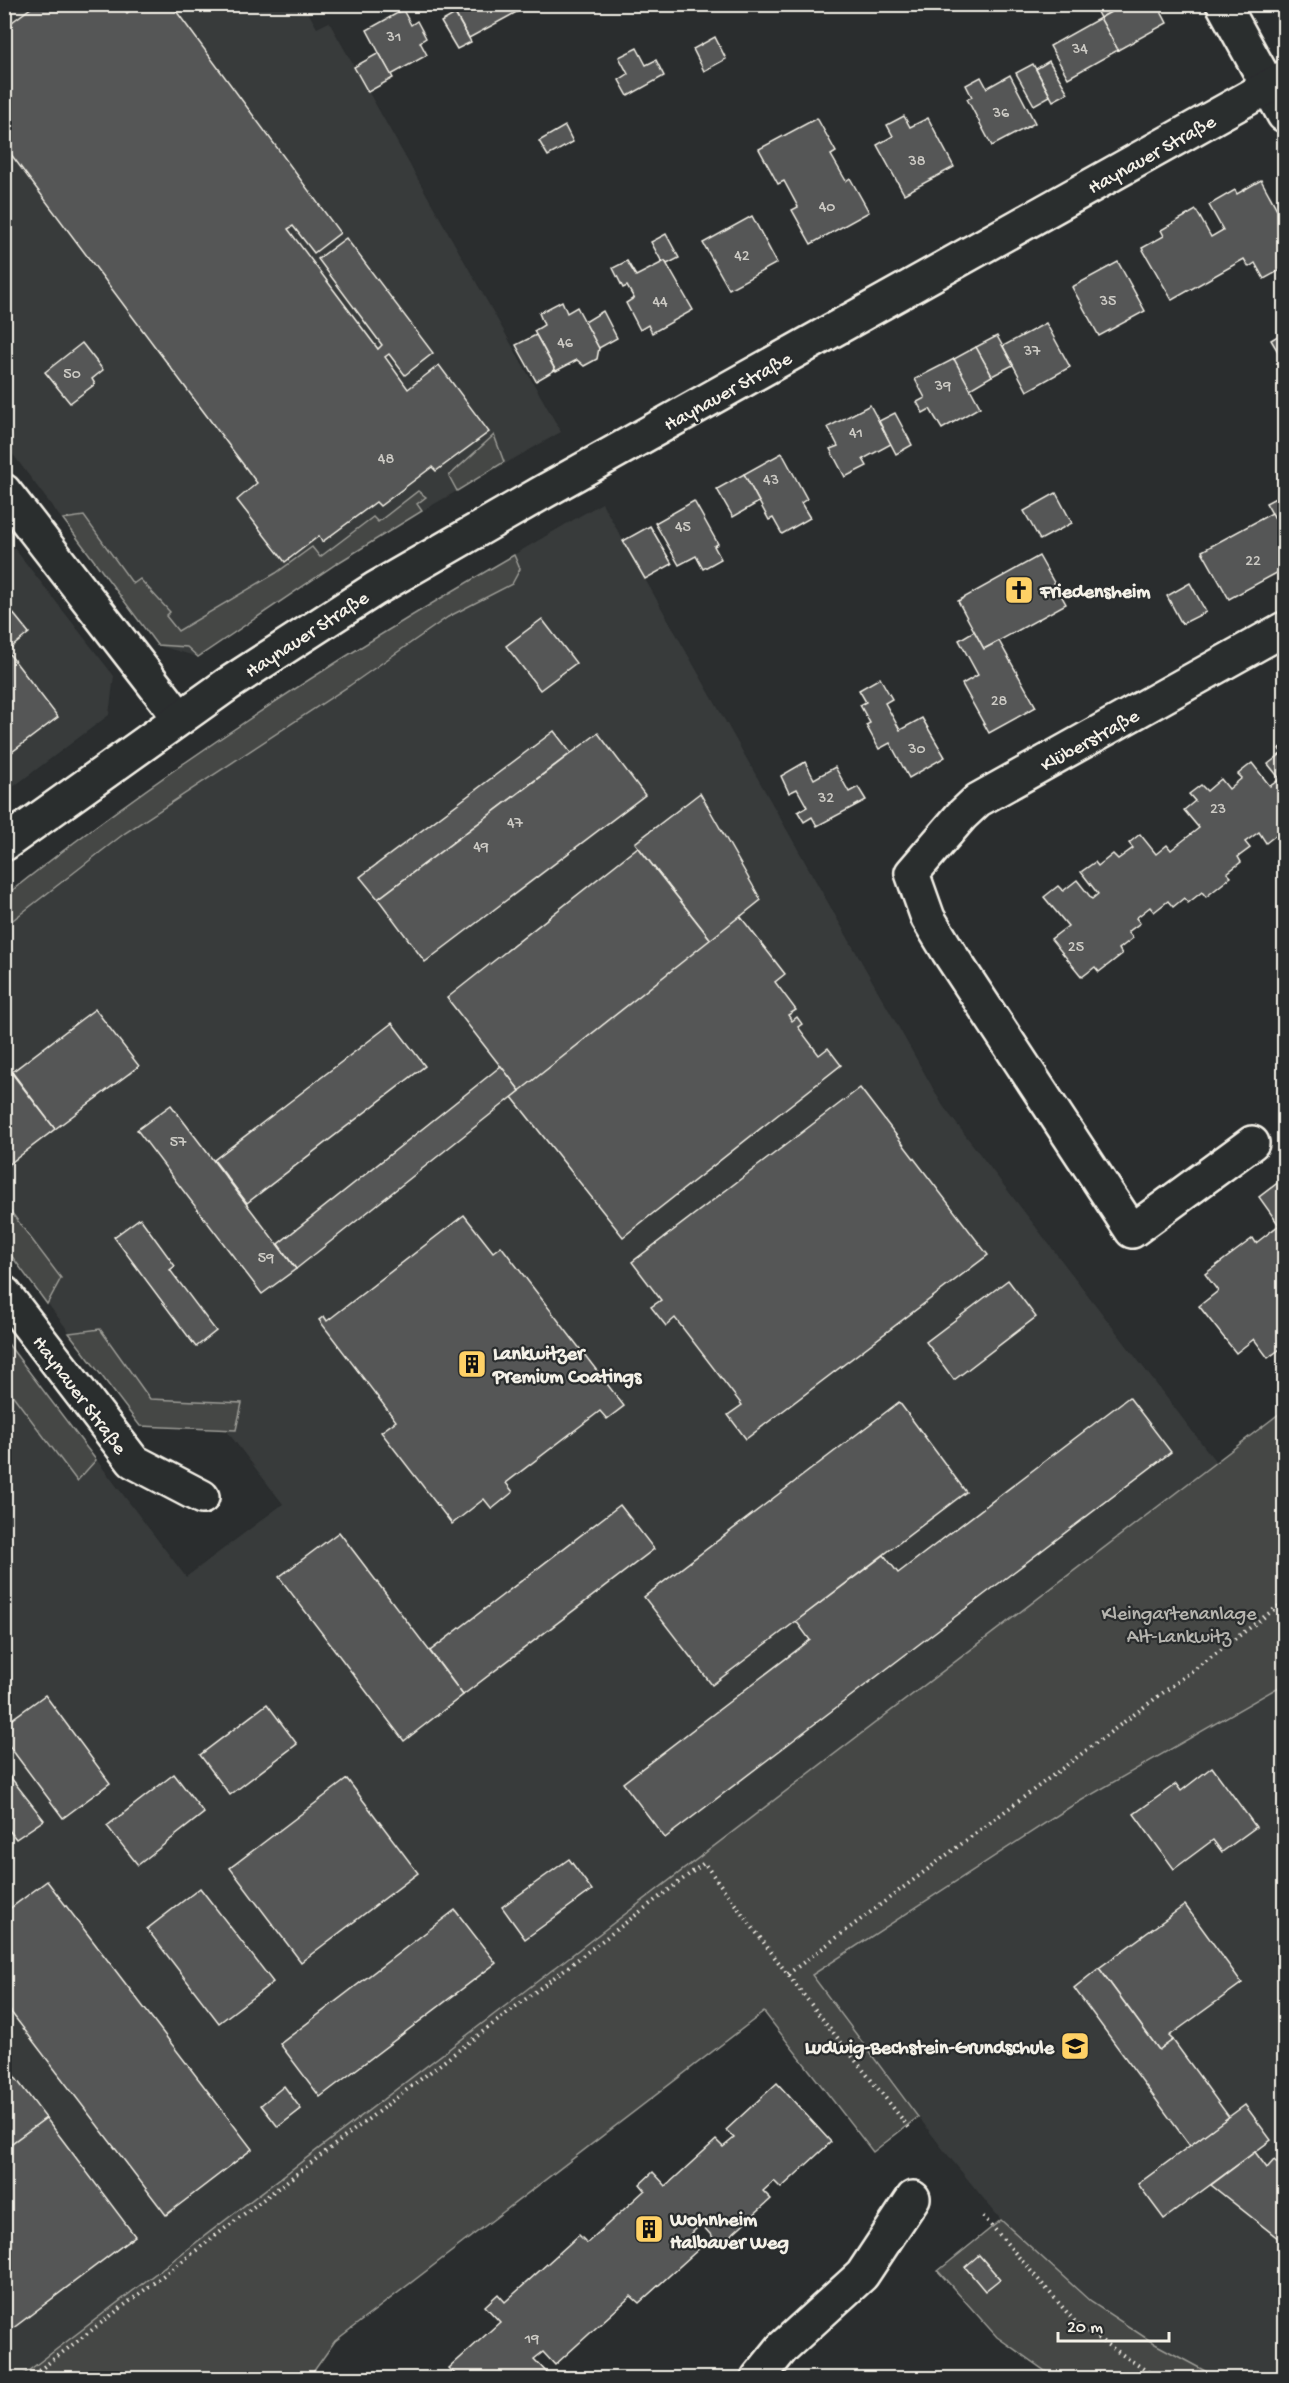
<svg xmlns="http://www.w3.org/2000/svg" width="1289" height="2383" viewBox="0 0 1289 2383" font-family="'Gochi Hand',sans-serif">
  <rect width="100%" height="100%" fill="#2a2d2e"/>
  <filter id="ink" filterUnits="userSpaceOnUse"><feTurbulence type="fractalNoise" baseFrequency=".0167" numOctaves="2"/><feDisplacementMap in="SourceGraphic" scale="12" xChannelSelector="R" yChannelSelector="G"/><feConvolveMatrix kernelMatrix="1 2 1 2 8 2 1 2 1" color-interpolation-filters="sRGB"/></filter>
  <g filter="url(#ink)">
    <g fill="#373a3a">
      <path d="M5 4 304 5 317 28 329 22 561 432 422 511 336 564 198 657 157 645 5 444Z"/>
      <path d="M602 503 943 1106 1216 1462 19 2378H5V1340L186 1577 283 1504 226 1430 140 1426 5 1247V896L164 777 335 663 450 592Z"/>
      <path d="M4 535 114 676 109 715 5 793Z"/>
      <path d="M1284 1684V2378H1218L1155 2344 1091 2302 1001 2220 942 2148 811 1975 1070 1807Z"/>
    </g>
    <g fill="#444645" stroke="#9c9c96" stroke-width="1.5">
      <path d="M494 435 504 462 457 491 449 476Z"/>
      <path d="M418 491 426 497 417 504 422 511 336 564 198 657 187 647 157 645 63 519 84 516 133 584 140 579 170 612 166 616 178 631 276 573 312 547 320 557 373 517 378 522Z"/>
      <path d="M514 555 520 569 512 584 448 617 349 686 125 833 5 926V896C164 769 338 657 514 555Z"/>
      <path d="M5 1204 61 1278 47 1304 5 1247Z"/>
      <path d="M100 1329 150 1399 242 1403 236 1430 140 1426 69 1333Z"/>
      <path d="M5 1340 96 1460 77 1481 5 1385Z"/>
      <path d="M1284 1410V1684L1070 1807 812 1975 918 2117 873 2152 764 2012 335 2341 309 2378H19Z"/>
      <path d="M1001 2220 1091 2302 1155 2344 1218 2378H1055L997 2337 938 2271Z"/>
    </g>
    <g fill="#555756" stroke="#f4f1e8" stroke-width="1.5">
      <path d="M36 4H120L127 13 139 4H171L340 233 314 253 293 226 288 229 378 349 382 345 318 259 346 238 433 353 405 375 389 354 385 357 408 389 439 365 489 432 436 471 432 467 380 506 376 502 322 542 319 536 285 562 237 500 257 483 4 145V28Z"/>
      <path d="M450 4H522L524 8 469 38Z"/>
      <path d="M1093 4H1125L1100 18Z"/>
      <path d="M1125 4H1157L1167 23 1118 50 1100 18Z"/>
      <path d="M403 10 411 25 417 21 426 38 420 42 427 55 391 75 367 30Z"/>
      <path d="M455 14 471 42 457 49 441 22Z"/>
      <path d="M1100 18 1118 50 1068 78 1050 46Z"/>
      <path d="M715 37 726 59 704 71 693 49Z"/>
      <path d="M637 48 646 65 656 60 664 76 628 96 619 80 628 74 619 57Z"/>
      <path d="M379 53 393 78 368 92 354 67Z"/>
      <path d="M1049 61 1068 93 1053 101 1036 69Z"/>
      <path d="M1033 64 1050 96 1034 105 1016 73Z"/>
      <path d="M1010 75 1035 123 992 146 967 99 972 97 966 85 981 77 987 88Z"/>
      <path d="M904 116 910 127 928 118 954 167 904 194 877 145 893 136 887 125Z"/>
      <path d="M817 118 836 152 831 155 846 181 850 178 869 212 811 244 792 210 798 207 784 181 778 184 759 149Z"/>
      <path d="M565 126 573 142 548 156 539 141Z"/>
      <path d="M1261 180 1284 222V268L1264 279 1255 263 1249 267 1244 259 1172 300 1142 248 1164 236 1161 230 1196 210 1211 237 1223 230 1209 205 1235 190 1237 194Z"/>
      <path d="M752 216 777 263 729 289 703 243Z"/>
      <path d="M666 234 679 258 667 264 665 261 662 262 651 242Z"/>
      <path d="M627 261 636 276 665 261 693 310 652 333 648 325 640 330 626 303 634 298 627 286 623 288 613 268Z"/>
      <path d="M1118 262 1145 311 1099 336 1072 287Z"/>
      <path d="M562 301 567 313 577 307 599 348 597 359 584 366 577 360 556 371 534 331 544 325 539 313Z"/>
      <path d="M603 311 617 338 599 348 585 322Z"/>
      <path d="M1046 323 1070 367 1027 391 1003 346Z"/>
      <path d="M1284 332V353L1280 355 1271 340Z"/>
      <path d="M536 335 555 370 536 381 516 345Z"/>
      <path d="M997 336 1013 365 992 376 976 347Z"/>
      <path d="M82 343 103 370 92 379 95 384 70 403 45 372Z"/>
      <path d="M976 347 992 376 970 389 954 359Z"/>
      <path d="M954 359 980 407 942 429 930 409 923 413 917 402 925 398 915 379Z"/>
      <path d="M870 405 891 444 863 459 867 466 845 477 830 449 838 446 828 427Z"/>
      <path d="M895 413 912 445 896 454 879 421Z"/>
      <path d="M782 453 807 499 801 503 810 518 782 534 773 518 769 520 744 474Z"/>
      <path d="M744 474 759 502 733 517 717 489Z"/>
      <path d="M1056 493 1072 523 1040 540 1024 511Z"/>
      <path d="M1281 495 1284 501 1283 533 1266 503Z"/>
      <path d="M694 501 718 544 714 546 721 559 703 569 696 556 679 565 655 523Z"/>
      <path d="M1272 513 1284 536V569L1229 599 1202 551Z"/>
      <path d="M650 526 672 564 645 579 623 541Z"/>
      <path d="M1039 556 1066 604 984 649 958 601Z"/>
      <path d="M1190 583 1206 612 1182 624 1167 596Z"/>
      <path d="M4 602 29 633 7 651 58 717 4 758Z"/>
      <path d="M542 619 576 663 540 690 506 646Z"/>
      <path d="M974 631 984 649 999 641 1036 707 989 733 962 684 978 675 959 640Z"/>
      <path d="M880 678 892 699 885 703 900 730 922 718 945 757 909 778 890 743 879 749 866 725 870 723 860 705 866 702 859 690Z"/>
      <path d="M554 731 571 753 378 899 360 877Z"/>
      <path d="M598 733 645 795 425 962 378 899Z"/>
      <path d="M1284 745V835L1281 831 1266 843 1259 832 1245 842 1250 848 1238 857 1241 862 1227 873 1231 877 1206 897 1202 892 1188 903 1184 898 1173 907 1168 901 1154 912 1150 907 1136 918 1140 923 1128 932 1133 938 1119 949 1122 954 1099 972 1095 967 1082 977 1051 939 1068 926 1044 897 1058 886 1063 891 1077 880 1092 899 1098 894 1081 872 1095 862 1098 866 1113 854 1118 859 1133 848 1129 843 1140 834 1156 854 1167 845 1171 850 1199 828 1184 810 1195 801 1189 794 1201 785 1207 791 1221 779 1229 789 1242 778 1238 774 1252 763 1270 786 1280 779 1268 764 1282 753 1279 749Z"/>
      <path d="M805 762 814 779 835 767 849 792 858 787 866 800 817 826 812 817 804 822 798 812 807 807 797 789 789 793 781 776Z"/>
      <path d="M700 793 761 900 711 940 635 843Z"/>
      <path d="M638 847 711 940 520 1091 447 998Z"/>
      <path d="M740 916 785 974 775 982 796 1010 788 1015 792 1021 797 1017 802 1024 798 1027 819 1055 828 1048 841 1065 623 1237 512 1097Z"/>
      <path d="M95 1009 139 1066 55 1129 12 1072Z"/>
      <path d="M392 1023 425 1066 247 1203 214 1160Z"/>
      <path d="M4 1063 55 1129 4 1168Z"/>
      <path d="M501 1066 520 1091 296 1269 278 1244Z"/>
      <path d="M860 1088 988 1255 746 1439 728 1415 742 1405 675 1318 666 1326 651 1307 661 1300 632 1262Z"/>
      <path d="M171 1105 296 1269 262 1294 137 1130Z"/>
      <path d="M1284 1178V1346L1268 1358 1254 1339 1236 1353 1199 1306 1218 1291 1205 1274 1253 1238 1256 1243 1279 1225 1259 1197Z"/>
      <path d="M464 1215 493 1252 501 1246 624 1406 607 1419 600 1411 506 1483 513 1492 492 1509 484 1499 452 1524 381 1432 396 1421 319 1320 324 1316 327 1321Z"/>
      <path d="M140 1218 175 1266 170 1270 216 1331 196 1347 114 1237Z"/>
      <path d="M1008 1280 1036 1317 954 1380 926 1342Z"/>
      <path d="M1129 1397 1171 1452 665 1838 623 1783 810 1640 796 1621 884 1555 898 1573Z"/>
      <path d="M899 1402 966 1492 712 1685 644 1597Z"/>
      <path d="M620 1505 654 1549 463 1695 430 1651Z"/>
      <path d="M339 1532 463 1695 404 1741 279 1577Z"/>
      <path d="M45 1695 110 1783 63 1818 4 1739V1725Z"/>
      <path d="M267 1704 297 1744 230 1795 200 1755Z"/>
      <path d="M1212 1767 1256 1827 1222 1852 1213 1840 1174 1869 1134 1814 1176 1784 1181 1791Z"/>
      <path d="M4 1769 44 1820 16 1839 4 1824Z"/>
      <path d="M174 1774 204 1813 138 1865 107 1826Z"/>
      <path d="M347 1779 418 1873 301 1962 230 1868Z"/>
      <path d="M569 1859 592 1890 525 1939 502 1907Z"/>
      <path d="M47 1881 252 2149 166 2215 4 2003V1913Z"/>
      <path d="M200 1888 273 1982 219 2023 147 1929Z"/>
      <path d="M1185 1905 1242 1983 1169 2036 1173 2040 1159 2050 1099 1968Z"/>
      <path d="M455 1910 496 1963 320 2097 280 2044Z"/>
      <path d="M1099 1968 1159 2050 1173 2040 1229 2117 1190 2146 1074 1988Z"/>
      <path d="M4 2063 46 2118 4 2149Z"/>
      <path d="M777 2083 831 2142 781 2188 774 2181 763 2191 771 2199 720 2245 701 2224 690 2235 701 2247 639 2303 631 2296 555 2365 543 2352 534 2359 552 2378H454L457 2376 449 2368 500 2322 485 2306 498 2294 505 2302 579 2235 587 2243 645 2190 640 2184 653 2172 666 2186 716 2140 723 2147 734 2138 726 2130Z"/>
      <path d="M284 2086 301 2109 278 2127 261 2105Z"/>
      <path d="M1245 2105 1271 2140 1164 2219 1138 2184Z"/>
      <path d="M46 2118 135 2236 4 2335V2149Z"/>
      <path d="M1255 2152 1267 2168 1274 2160 1284 2169V2243L1211 2185Z"/>
      <path d="M979 2255 1000 2279 985 2291 965 2267Z"/>
    </g>
    <g fill="none" stroke-linecap="round" stroke-linejoin="round">
      <g stroke="#f4f1e8" stroke-width="38">
        <g id="minor">
          <path d="M1223 4 1284 115"/>
          <path d="M4 491 180 718"/>
          <path d="M4 844 228 684 375 589 545 491 1284 78"/>
          <path d="M1252 1143 1132 1231 948 951 928 918 912 873 961 816 978 800 1284 629"/>
          <path d="M4 1293 133 1461 202 1497"/>
          <path d="M758 2378 783 2347 862 2275 913 2198"/>
        </g>
      </g>
      <g stroke="#f4f1e8" stroke-width="4" stroke-dasharray="1.5 4.5" stroke-linecap="butt">
        <path d="M788 1974 1284 1602"/>
        <path d="M983 2216 1078 2325 1157 2378"/>
        <path d="M29 2378 704 1863 798 1988 910 2129"/>
      </g>
      <use href="#minor" stroke="#2a2d2e" stroke-width="33"/>
    </g>
  </g>
  <defs>
    <g id="church-square" transform="scale(1.5)"><rect x="-9" y="-9" width="18" height="18" rx="4" fill="#ffd166" stroke="#2a2d2e"/><path d="M-1.2-6h2.4v3.5h3.3v2.4h-3.3V6h-2.4V-.1h-3.3v-2.4h3.3Z" fill="#111"/></g>
    <g id="building-square" transform="scale(1.5)"><rect x="-9" y="-9" width="18" height="18" rx="4" fill="#ffd166" stroke="#2a2d2e"/><path d="M-4-6H4V6H1V3H-1V6H-4ZM-2.5-4.3h1.7v1.8h-1.7ZM.8-4.3h1.7v1.8H.8ZM-2.5-1h1.7V.8h-1.7ZM.8-1h1.7V.8H.8Z" fill="#111"/></g>
    <g id="school-square" transform="scale(1.5)"><rect x="-9" y="-9" width="18" height="18" rx="4" fill="#ffd166" stroke="#2a2d2e"/><path d="M0-5L7-2L0 1L-7-2ZM-4 1L0 2.5L4 1V4Q0 6-4 4Z" fill="#111"/></g>
  </defs>
  <g fill-rule="evenodd">
    <use href="#church-square" x="1019" y="590"/>
    <use href="#building-square" x="472" y="1364"/>
    <use href="#school-square" x="1075" y="2046"/>
    <use href="#building-square" x="649" y="2229"/>
  </g>
  <g text-anchor="middle" stroke-width="4.5" stroke-linejoin="round" paint-order="stroke">
    <g font-size="16" fill="#cccac4">
      <text x="394" y="41">31</text>
      <text x="1080" y="53">34</text>
      <text x="1001" y="117">36</text>
      <text x="917" y="165">38</text>
      <text x="827" y="211">40</text>
      <text x="742" y="260">42</text>
      <text x="1108" y="305">35</text>
      <text x="660" y="306">44</text>
      <text x="565" y="347">46</text>
      <text x="1032" y="355">37</text>
      <text x="72" y="378">50</text>
      <text x="943" y="390">39</text>
      <text x="856" y="437">41</text>
      <text x="386" y="463">48</text>
      <text x="771" y="484">43</text>
      <text x="683" y="531">45</text>
      <text x="1253" y="565">22</text>
      <text x="999" y="705">28</text>
      <text x="917" y="753">30</text>
      <text x="826" y="802">32</text>
      <text x="1218" y="813">23</text>
      <text x="515" y="827">47</text>
      <text x="481" y="851">49</text>
      <text x="1076" y="951">25</text>
      <text x="178" y="1146">57</text>
      <text x="266" y="1262">59</text>
      <text x="532" y="2343">19</text>
    </g>
    <g font-size="20" fill="#f4f1e8" stroke="#2a2d2e">
      <text transform="translate(1151 153) rotate(-29)" y="7">Haynauer Straße</text>
      <text transform="translate(727 390) rotate(-29)" y="7">Haynauer Straße</text>
      <text transform="translate(306 633) rotate(-33)" y="7">Haynauer Straße</text>
      <text transform="translate(1089 739) rotate(-29)" y="7">Klüberstraße</text>
      <text transform="translate(81 1394) rotate(53)" y="7">Haynauer Straße</text>
    </g>
    <g font-size="20" font-weight="bold" fill="#f4f1e8" stroke="#2a2d2e" text-anchor="start">
      <text x="1040" y="597">Friedensheim</text>
      <text x="493" y="1359">Lankwitzer<tspan x="493" dy="23">Premium Coatings</tspan></text>
      <text x="1054" y="2053" text-anchor="end">Ludwig-Bechstein-Grundschule</text>
      <text x="670" y="2225">Wohnheim<tspan x="670" dy="23">Halbauer Weg</tspan></text>
    </g>
    <g font-size="20" fill="#b6b5af" stroke="#2a2d2e">
      <text x="1179" y="1619">Kleingartenanlage<tspan x="1179" dy="23">Alt-Lankwitz</tspan></text>
    </g>
  </g>
  <rect width="1289" height="2383" fill="none" stroke="#2a2d2e" stroke-width="24"/>
  <rect x="12" y="12" width="1265" height="2359" fill="none" stroke="#f4f1e8" stroke-width="2" filter="url(#ink)"/>
  <path d="M1058 2332v9h111v-9" fill="none" stroke="#f4f1e8" stroke-width="3"/>
  <text x="1067" y="2332" font-size="18" fill="#f4f1e8" stroke="#2a2d2e" stroke-width="4.5" paint-order="stroke">20 m</text>
</svg>
